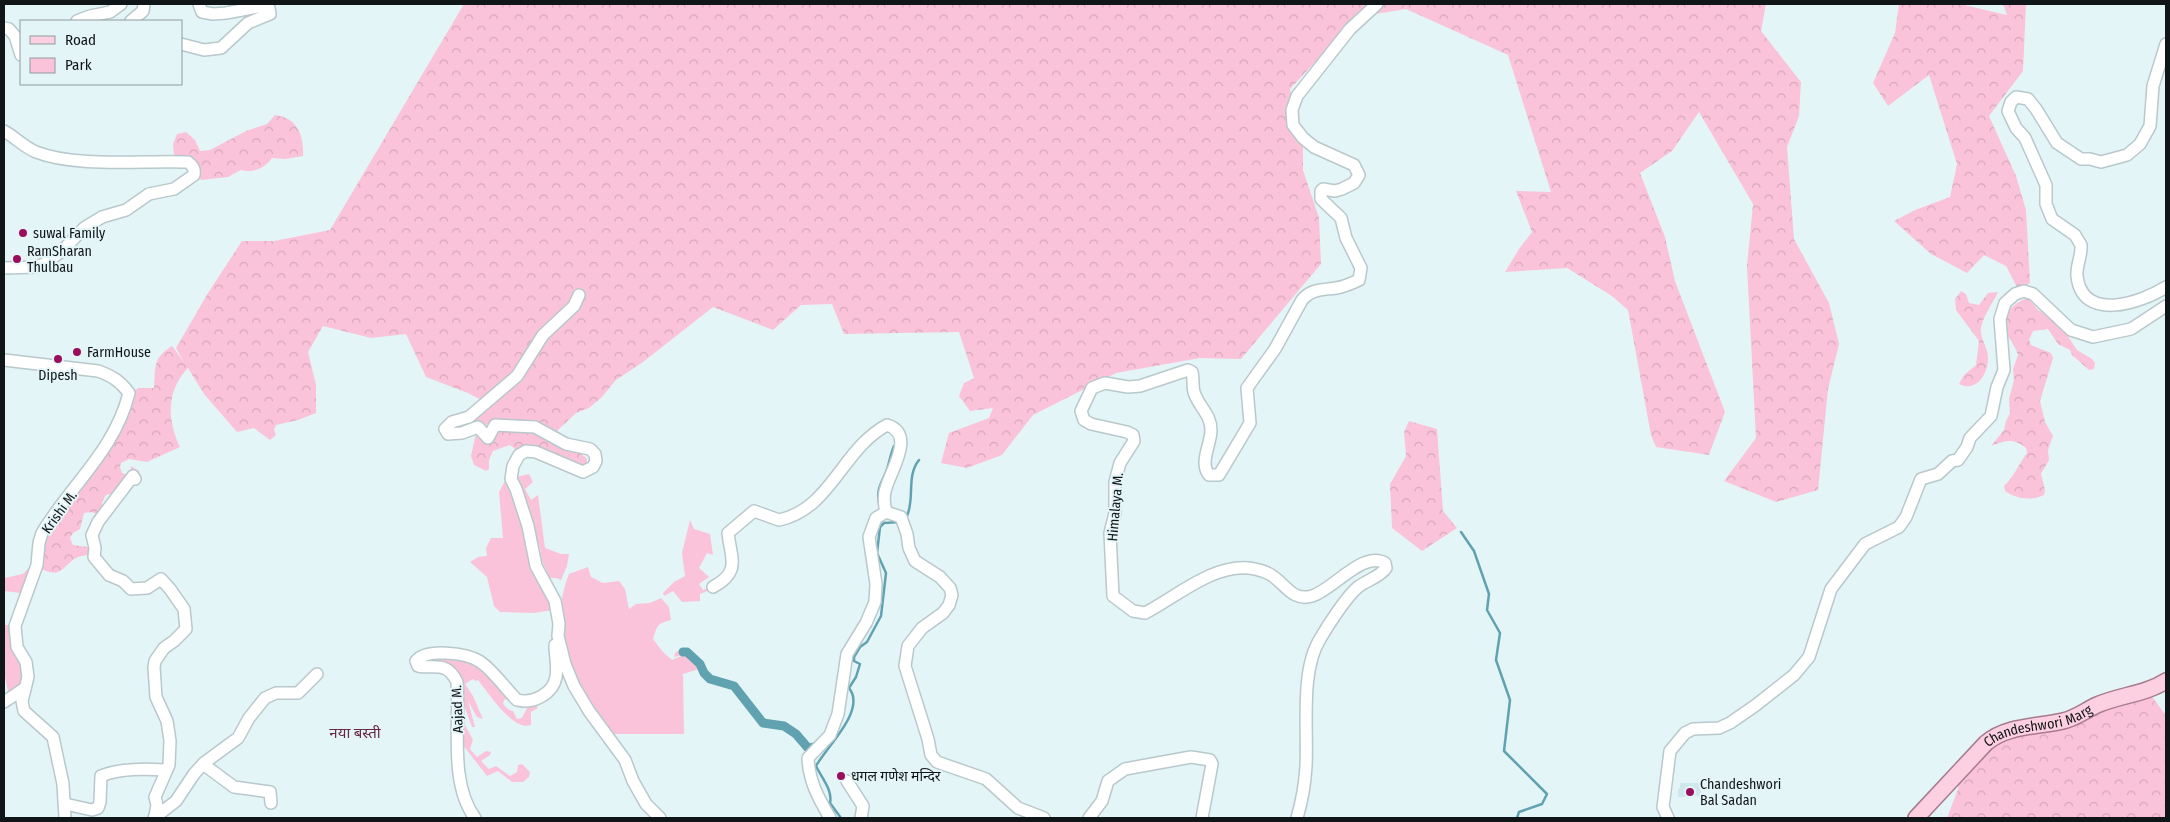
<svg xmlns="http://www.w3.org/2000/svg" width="2170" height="822" viewBox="0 0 2170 822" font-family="'Fira Sans Condensed','Noto Sans Devanagari',sans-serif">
  <defs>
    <pattern id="forest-crowns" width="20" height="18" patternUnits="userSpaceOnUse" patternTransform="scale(1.25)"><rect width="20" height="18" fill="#fbc3d9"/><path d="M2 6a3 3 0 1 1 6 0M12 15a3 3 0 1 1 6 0" fill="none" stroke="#d6a7ba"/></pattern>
  </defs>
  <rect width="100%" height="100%" fill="#e4f5f8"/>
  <path fill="#cfe8ee" d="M1680 783H1701V796L1678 797V789L1680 788Z"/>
  <g fill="#fbc3d9">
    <path d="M529 474 533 482 525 489 531 500 538 495 545 548 561 554H569L567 566 561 580 557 578H550L542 561 540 548 516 477Z"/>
    <path d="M505 481 519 513 553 610 534 613 500 612 494 606 487 577 470 562 478 557 487 556 486 548 491 538H503L499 492Z"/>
    <path d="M690 520 694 529 710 534 713 555 707 553 699 568 709 577 699 584 703 590 713 586 710 590 700 594V601L682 602 673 591 664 596 663 593 674 582 685 576 682 553Z"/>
    <path d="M36 560 21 593 4 591V578L23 574Z"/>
    <path d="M588 567 591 577 603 583 619 581 625 589 629 609 636 604 650 603 661 598 669 607 671 620C657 624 658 624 653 639L663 652 672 660 683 655 674 657 675 653 683 648C697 651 702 662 707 673L725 683 729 681 733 683 732 687C718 687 706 680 699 669L683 674 684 734H611C577 686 545 634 569 574Z"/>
    <path d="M4 625H12L23 667 24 681 9 697 4 672Z"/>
    <path d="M433 656 479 663 508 698 504 700 503 704 509 710 513 711 517 719 522 718 528 706 535 703 538 708 531 712V725C513 732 488 692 478 680L475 681 473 679 465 684 473 696 483 719 477 717 468 701 475 727H472L463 703 465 725 473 740 470 749 477 757 486 751 491 752 490 755 481 761 489 769 496 766 510 776 517 772 518 765 522 764 530 772 529 777 523 782H512L498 771 487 776 462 744 456 676 421 660Z"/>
  </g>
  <g fill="url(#forest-crowns)">
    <path d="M464 4H1766L1761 31 1801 82 1799 116 1787 147 1794 239 1829 303 1839 344 1828 389 1818 490 1776 502 1724 481 1756 438 1747 266 1753 204 1699 112 1672 151 1640 173 1665 237 1675 281 1725 412 1709 455 1656 447 1651 435 1628 310 1612 296 1567 268 1505 272 1519 249 1532 232 1516 191 1551 192 1508 55 1406 9 1357 17 1290 89 1303 148V170L1319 218 1321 264 1241 359 1200 358 1116 373 1033 415 1002 455 967 468 941 463 949 433 989 418 993 408 970 411 959 396 964 383 974 378 959 332 844 334 832 304 801 305 773 330 713 307 643 362 616 380 601 398 589 408 576 413 557 431C521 417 496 422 459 430L456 426 483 401 468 393 426 377 406 334 371 338 323 326 308 352 316 385V413L298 420 276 425 274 430 276 435 270 440 254 428 237 432 204 394 188 368C166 391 167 420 180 447L147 462 129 459 121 463 120 467 122 473 130 476 131 466 139 471V476L116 493 106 495 102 502 103 510 98 515 92 512 84 513 80 529 73 533 70 538 73 545 88 547 90 554C87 555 81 556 78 557 61 566 63 580 39 568L43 537 94 473 109 449 129 396 138 388H154C156 366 152 359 172 346L184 362 176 348 208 293 242 241H274L330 230Z"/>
    <path d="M1899 4H1960L2007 15 2003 4H2026L2023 71 1989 116 2016 176 2026 210 2030 283 2018 289 2006 266 1984 255 1967 273 1931 254 1894 221 1915 210 1950 197 1957 164 1929 75 1888 106 1873 83 1895 33Z"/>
    <path d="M275 115C298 118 304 136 303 156L285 159 272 158C264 169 253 173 241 170L228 177 201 180 191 159 174 156 173 144 177 134 186 132 195 140 200 151 210 150 246 131 267 124Z"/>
    <path d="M1961 291 1966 294 1969 303 1979 305 1988 293 1998 292C1993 303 1983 316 1981 328 1979 337 1989 349 1988 359 1988 374 1976 393 1959 384L1964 375 1976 365 1979 341 1956 310 1955 299Z"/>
    <path d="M2028 298 2038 310 2051 318 2065 332 2077 350 2092 359 2095 363 2094 369 2089 370 2072 355 2070 350 2058 344 2048 329 2033 331 2029 340 2031 345 2051 353 2053 358 2040 401 2045 422 2053 436 2048 450 2049 460 2041 474 2045 490 2044 495C2032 501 2016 499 2005 491L2004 486C2014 477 2018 465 2027 453L2026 448C2014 438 2006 440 1991 446L2004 430 2006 421 2010 413 2009 399 2014 380 2013 369 2018 355C2013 337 1993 328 2011 308 2016 304 2022 299 2028 298Z"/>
    <path d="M1409 421 1437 429 1443 511 1457 528 1422 551 1392 528 1390 484 1406 456 1404 432Z"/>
    <path d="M534 429 578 451 587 459V464L579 465 531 445 525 446 514 455 515 449 510 445 493 451 489 460V469L486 471 474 465 471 456 476 433 481 430Z"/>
    <path d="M2148 691 2164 713H2166V818H1947L1958 789 1961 774 1998 737Z"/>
  </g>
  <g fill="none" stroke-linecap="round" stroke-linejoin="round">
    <g stroke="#61a2b0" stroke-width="2.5">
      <path d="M880 506C874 488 884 481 888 466 890 459 891 453 894 446"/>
      <path d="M907 516C915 498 906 476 919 460"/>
      <path d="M1461 532 1474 551 1489 594 1487 610 1500 633 1496 660 1510 700 1504 751 1547 794 1542 804 1519 812 1517 818"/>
      <path d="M808 748 809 745 816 743"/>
      <path d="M841 818 830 803C833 790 821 777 816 766 826 747 867 710 849 688L856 677 860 664 854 661V657L860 647 867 642 881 616 886 573 877 553 880 527 884 523 899 522"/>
    </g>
    <path stroke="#61a2b0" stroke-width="9" d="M683 652H687L700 664 704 673 710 679 734 686 763 723 784 726 796 734 808 748"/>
    <g stroke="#b8c8cb" stroke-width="14">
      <g id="minor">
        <path d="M77 21 90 16 110 12 121 4"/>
        <path d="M131 21 143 11 144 4"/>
        <path d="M4 28 9 29 15 36 21 55"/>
        <path d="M181 44 204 50 221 48 248 23 270 14 269 8 263 6 226 13 213 14 202 12 199 4"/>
        <path d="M2166 44 2153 86 2150 126 2140 144 2127 155 2101 162 2090 159H2081L2057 143 2036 109 2028 99 2016 97 2011 102 2008 111 2016 128 2025 138 2046 185V204L2052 219 2075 235 2081 245C2082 256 2076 265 2077 276 2082 323 2141 303 2166 287"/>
        <path d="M4 131C15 137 24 147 36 152 77 168 143 160 188 162 193 166 195 169 194 175L174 189 149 194 126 210 102 217 84 228 62 251 44 264 36 267 4 268"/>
        <path d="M579 295 574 306 543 335 517 376 469 417 452 422 445 429 448 434 462 433 478 427 488 438 495 425 535 427 566 444 590 449 595 454 596 461 593 467 583 472 536 452 526 451 519 455 513 466 511 479 516 489 528 526 536 566 555 601 559 624 558 636 565 664 574 686 589 711 625 760 633 781 646 804 660 818"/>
        <path d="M4 360 98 371C112 376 120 381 129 393 115 450 71 485 42 533L39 543 37 565 15 626 17 647 26 662 28 677 22 701 24 711 53 737 63 784 65 818"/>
        <path d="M135 479 133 476 98 522 92 535 95 548 94 557 109 575 123 581 131 589 147 588 161 579 170 589 184 609 186 629 174 641 164 648 155 661 154 667 156 697 167 721 170 741 169 765 155 797 157 805 155 816"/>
        <path d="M713 587C741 572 731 559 728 533L754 511 779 520C831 509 842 449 887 425 916 434 891 470 886 488 883 496 884 504 886 512"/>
        <path d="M4 702 25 688"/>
        <path d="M203 764 234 787 270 792 271 803"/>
        <path d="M847 781 863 806 861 818"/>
        <path d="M65 804 92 810 98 808 100 802 101 776C120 768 146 769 166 770"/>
        <path d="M154 818 176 801 194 774 204 763 238 738 249 718 265 698 276 693H298L317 674"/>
        <path d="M475 818C449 783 460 725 457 682 447 661 436 669 418 666L416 661C426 648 466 653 479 661 490 667 507 690 517 700 533 704 553 694 556 677 558 666 555 656 555 645"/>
        <path d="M830 818C819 799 809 782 808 758L830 735 838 714 847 654 866 623 875 602 876 584 869 537 876 518 886 512 901 517 907 534 909 548 915 561 940 577 950 588 952 595 949 605 943 613 922 628 908 646 905 666 928 739 931 755 937 762 986 779 1018 808 1044 818"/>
        <path d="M1089 818 1102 801 1108 781 1125 769 1191 757 1210 760 1212 764 1202 818"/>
        <path d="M1297 818C1302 801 1305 784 1306 766 1308 729 1300 671 1320 639 1328 625 1347 596 1358 587 1367 580 1380 577 1386 568L1385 563C1363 550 1333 590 1312 596 1292 602 1285 583 1271 575 1265 571 1256 569 1249 568 1213 564 1176 597 1145 613L1133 611 1113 596 1110 533 1115 513V482L1120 463 1134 441 1133 435 1127 432 1091 424 1084 420 1081 411 1092 388 1105 383 1128 387 1140 386 1188 370 1192 372C1194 379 1192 385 1194 392 1198 406 1211 414 1211 430 1211 444 1199 463 1209 475H1219L1250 423 1247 388 1275 349 1302 300C1311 289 1322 290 1336 288 1344 287 1352 283 1359 280L1361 268 1346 238 1341 218 1321 199V191L1323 189 1335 191 1342 189 1354 183 1359 175 1354 165 1314 147 1303 138 1293 125 1292 110 1297 96 1350 29 1377 4"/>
        <path d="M1668 818 1663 807 1670 751 1685 733 1693 729 1719 728 1730 723 1756 705 1794 675 1809 657 1831 589 1865 544 1899 527 1906 517 1921 479 1938 474 1952 461 1958 460 1967 447 1970 438 1991 416 1997 387 2004 370 2000 319 2005 303 2015 294 2024 291 2033 294 2071 330 2093 337 2131 329 2166 306"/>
      </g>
    </g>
    <g stroke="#a87a8d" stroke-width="18">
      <g id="major">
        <path id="s1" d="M1916 818 1986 743C2007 725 2038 727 2063 721 2076 718 2086 710 2097 705 2120 695 2146 694 2166 681"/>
      </g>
    </g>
    <use href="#minor" stroke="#fff" stroke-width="11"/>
    <use href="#major" stroke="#fcd0e1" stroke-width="15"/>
  </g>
  <g fill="#9b0d5d" stroke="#e4f5f8" stroke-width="2">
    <circle cx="23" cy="233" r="5"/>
    <circle cx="17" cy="259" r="5"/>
    <circle cx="77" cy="352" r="5"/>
    <circle cx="58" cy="359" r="5"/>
    <circle cx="841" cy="776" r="5"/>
    <circle cx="1690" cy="792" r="5"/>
  </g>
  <g text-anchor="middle" stroke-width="4" stroke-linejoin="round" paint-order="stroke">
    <g font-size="14" fill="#101517" stroke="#e4f5f8" text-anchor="start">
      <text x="33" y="238">suwal Family</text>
      <text x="27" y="256">RamSharan<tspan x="27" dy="16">Thulbau</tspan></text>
      <text x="87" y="357">FarmHouse</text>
      <text x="58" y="380" text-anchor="middle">Dipesh</text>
      <text x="851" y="781">धगल गणेश मन्दिर</text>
      <text x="1700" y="789">Chandeshwori<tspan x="1700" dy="16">Bal Sadan</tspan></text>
    </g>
    <g font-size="14" fill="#101517" stroke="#e4f5f8">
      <text transform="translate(1115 507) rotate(-85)" y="5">Himalaya M.</text>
      <text transform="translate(59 512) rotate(-54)" y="5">Krishi M.</text>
      <text transform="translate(457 709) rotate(-92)" y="5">Aajad M.</text>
      <text dy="5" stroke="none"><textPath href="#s1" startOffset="158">Chandeshwori Marg</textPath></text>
    </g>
    <g font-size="15" fill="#682645" stroke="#e4f5f8">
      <text x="355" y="738">नया बस्ती</text>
    </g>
  </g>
  <rect width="2170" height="822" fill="none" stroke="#101517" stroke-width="10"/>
  <rect x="20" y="20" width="162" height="65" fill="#e4f5f8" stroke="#8f9b9e"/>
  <rect x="30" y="36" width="25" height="8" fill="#fcd0e1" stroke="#8f9b9e"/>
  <text x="65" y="45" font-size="15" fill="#101517">Road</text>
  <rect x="30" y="58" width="25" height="15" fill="#fbc3d9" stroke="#8f9b9e"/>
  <text x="65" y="70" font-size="15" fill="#101517">Park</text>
</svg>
